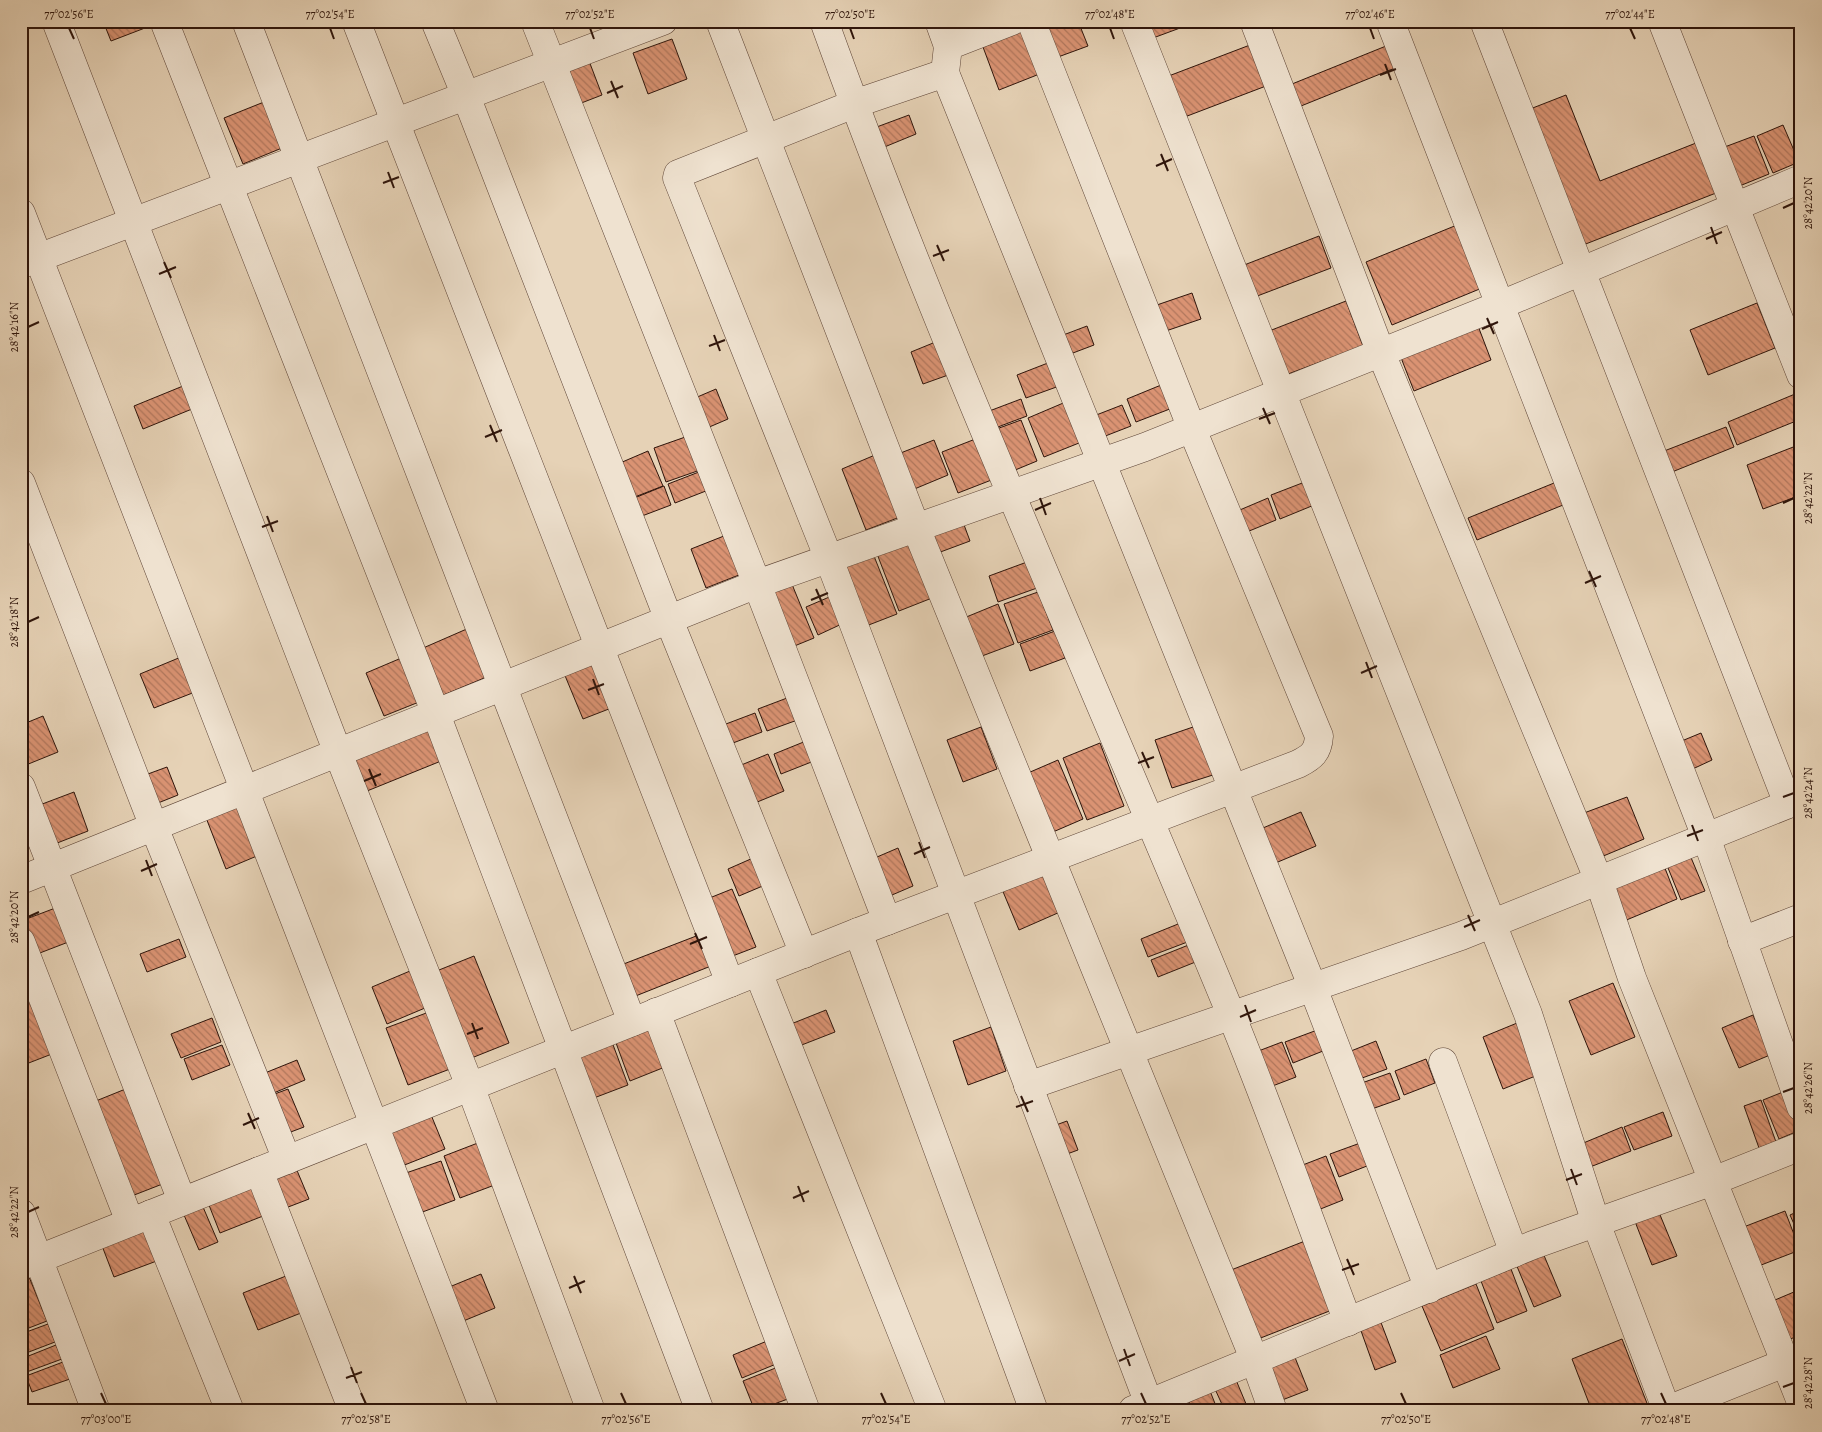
<svg xmlns="http://www.w3.org/2000/svg" width="1822" height="1432" viewBox="0 0 1822 1432" font-family="Alegreya,serif">
  <defs>
    <pattern id="building-back-hatch" width="6" height="6" patternUnits="userSpaceOnUse" patternTransform="scale(1.25)"><rect width="6" height="6" fill="#da9373"/><path d="M-1 5l2 2M0 0l6 6M5-1l2 2" fill="none" stroke="#b1775d"/></pattern>
  </defs>
  <rect width="100%" height="100%" fill="#e6d2b6"/>
  <filter id="stains"><feTurbulence type="fractalNoise" baseFrequency=".004" numOctaves="4"/><feColorMatrix values="0 0 0 0 .2 0 0 0 0 .09 0 0 0 0 .02 0 0 0 .5 -.17"/></filter>
  <radialGradient id="worn" r=".72"><stop offset=".6" stop-color="#630" stop-opacity="0"/><stop offset="1" stop-color="#630" stop-opacity=".3"/></radialGradient>
  <g fill="url(#building-back-hatch)" stroke="#2f150b">
    <path d="M103 21H157L158 23 111 41Z"/>
    <path d="M1078 21 1088 46 1058 57 1045 22Z"/>
    <path d="M1147 21H1199L1153 38Z"/>
    <path d="M1025 30 1042 73 999 90 983 47Z"/>
    <path d="M672 39 687 79 648 94 633 53Z"/>
    <path d="M1391 44 1400 66 1301 106 1292 84Z"/>
    <path d="M1250 45 1266 86 1182 118 1166 77Z"/>
    <path d="M586 53 602 95 571 107 555 65Z"/>
    <path d="M1566 95 1600 181 1696 143 1716 193 1578 247 1525 111Z"/>
    <path d="M264 102 282 148 243 164 224 118Z"/>
    <path d="M909 115 916 134 882 148 874 128Z"/>
    <path d="M1783 125 1799 162 1773 173 1757 136Z"/>
    <path d="M1754 136 1769 174 1737 187 1722 148Z"/>
    <path d="M1457 225 1482 288 1392 325 1366 262Z"/>
    <path d="M1319 236 1331 268 1252 298 1239 267Z"/>
    <path d="M1192 293 1201 319 1157 334 1148 308Z"/>
    <path d="M1346 301 1363 346 1280 377 1264 333Z"/>
    <path d="M1757 303 1775 348 1708 375 1690 330Z"/>
    <path d="M1475 318 1491 360 1414 391 1398 350Z"/>
    <path d="M1087 326 1094 345 1065 356 1058 337Z"/>
    <path d="M938 341 951 374 923 384 911 352Z"/>
    <path d="M1053 361 1062 385 1026 398 1017 375Z"/>
    <path d="M1166 383 1175 407 1136 422 1127 399Z"/>
    <path d="M183 386 192 409 143 429 134 406Z"/>
    <path d="M716 389 728 419 700 431 688 401Z"/>
    <path d="M1795 394 1801 408V419L1737 445 1728 422Z"/>
    <path d="M1021 399 1027 416 990 430 984 413Z"/>
    <path d="M1068 401 1084 441 1044 457 1028 418Z"/>
    <path d="M1122 405 1131 426 1095 440 1086 419Z"/>
    <path d="M1021 420 1037 461 1008 473 991 431Z"/>
    <path d="M1726 427 1734 447 1667 474 1659 453Z"/>
    <path d="M691 435 703 469 666 482 654 448Z"/>
    <path d="M978 438 994 479 958 493 942 452Z"/>
    <path d="M934 440 948 475 912 490 898 454Z"/>
    <path d="M1801 444V495L1763 509 1747 465Z"/>
    <path d="M648 451 663 486 627 500 613 466Z"/>
    <path d="M875 455 900 517 866 530 842 469Z"/>
    <path d="M704 470 711 489 675 503 668 484Z"/>
    <path d="M1310 480 1319 503 1280 519 1271 495Z"/>
    <path d="M1559 481 1568 503 1477 540 1468 518Z"/>
    <path d="M664 486 671 505 634 519 627 501Z"/>
    <path d="M1268 498 1276 520 1237 536 1228 515Z"/>
    <path d="M960 514 970 541 935 554 924 528Z"/>
    <path d="M907 533 932 598 899 611 874 546Z"/>
    <path d="M729 534 744 573 706 588 691 549Z"/>
    <path d="M870 546 897 614 861 628 835 561Z"/>
    <path d="M1027 562 1037 588 998 602 989 576Z"/>
    <path d="M789 577 814 638 787 649 762 588Z"/>
    <path d="M1038 592 1053 630 1018 643 1004 604Z"/>
    <path d="M834 595 846 622 818 635 806 607Z"/>
    <path d="M998 604 1014 644 974 659 959 620Z"/>
    <path d="M469 628 489 676 434 699 414 652Z"/>
    <path d="M1055 631 1065 658 1030 671 1020 644Z"/>
    <path d="M592 653 614 707 583 719 561 666Z"/>
    <path d="M406 656 424 700 384 716 366 673Z"/>
    <path d="M181 657 195 692 154 708 140 674Z"/>
    <path d="M795 695 803 718 767 731 758 709Z"/>
    <path d="M755 713 762 732 725 746 718 727Z"/>
    <path d="M43 716 58 752 21 767V725Z"/>
    <path d="M430 719 446 759 367 791 351 750Z"/>
    <path d="M1199 725 1216 774 1172 788 1155 740Z"/>
    <path d="M981 727 997 769 963 782 947 740Z"/>
    <path d="M1701 733 1712 760 1684 773 1672 745Z"/>
    <path d="M811 739 819 759 781 774 774 754Z"/>
    <path d="M1100 743 1124 806 1087 820 1063 758Z"/>
    <path d="M768 754 784 791 750 805 734 768Z"/>
    <path d="M1058 760 1083 819 1046 835 1021 776Z"/>
    <path d="M167 767 178 795 148 807 137 778Z"/>
    <path d="M74 792 88 831 52 845 37 806Z"/>
    <path d="M241 795 264 853 226 869 203 810Z"/>
    <path d="M1627 797 1644 839 1601 857 1584 813Z"/>
    <path d="M1301 812 1316 846 1266 867 1251 833Z"/>
    <path d="M898 848 913 886 885 898 870 860Z"/>
    <path d="M1687 848 1705 891 1681 900 1664 858Z"/>
    <path d="M753 858 765 885 739 896 728 869Z"/>
    <path d="M1661 858 1677 899 1624 921 1607 881Z"/>
    <path d="M1041 865 1060 912 1019 930 999 882Z"/>
    <path d="M732 889 756 947 730 957 707 899Z"/>
    <path d="M58 907 71 941 32 956 21 928V921Z"/>
    <path d="M1183 922 1190 941 1148 957 1141 939Z"/>
    <path d="M704 933 716 964 633 997 621 965Z"/>
    <path d="M179 939 186 957 147 972 140 954Z"/>
    <path d="M1191 944 1198 961 1158 977 1151 960Z"/>
    <path d="M474 956 509 1043 469 1059 434 972Z"/>
    <path d="M410 971 425 1008 387 1024 372 987Z"/>
    <path d="M1613 983 1635 1037 1591 1055 1569 1001Z"/>
    <path d="M34 993 57 1052 21 1066V998Z"/>
    <path d="M826 1010 835 1032 794 1048 786 1026Z"/>
    <path d="M429 1012 450 1069 408 1085 386 1028Z"/>
    <path d="M1753 1015 1770 1055 1739 1068 1722 1028Z"/>
    <path d="M651 1017 670 1065 630 1081 612 1032Z"/>
    <path d="M212 1018 221 1042 181 1058 171 1034Z"/>
    <path d="M1522 1021 1543 1073 1503 1089 1483 1037Z"/>
    <path d="M991 1027 1006 1071 968 1085 953 1041Z"/>
    <path d="M1320 1029 1328 1049 1293 1063 1285 1042Z"/>
    <path d="M609 1034 628 1085 586 1101 566 1050Z"/>
    <path d="M1376 1041 1387 1069 1351 1082 1341 1055Z"/>
    <path d="M1282 1042 1296 1077 1262 1090 1248 1055Z"/>
    <path d="M222 1045 230 1065 192 1080 184 1059Z"/>
    <path d="M1426 1059 1435 1083 1404 1095 1395 1071Z"/>
    <path d="M297 1060 305 1080 264 1097 255 1077Z"/>
    <path d="M1390 1073 1400 1099 1369 1110 1359 1084Z"/>
    <path d="M128 1088 165 1183 124 1199 86 1105Z"/>
    <path d="M288 1089 304 1127 280 1136 264 1098Z"/>
    <path d="M1783 1092 1798 1131 1779 1139 1763 1100Z"/>
    <path d="M1761 1100 1776 1142 1759 1148 1744 1106Z"/>
    <path d="M427 1105 445 1149 402 1166 384 1122Z"/>
    <path d="M1663 1112 1672 1136 1634 1150 1624 1127Z"/>
    <path d="M1067 1121 1078 1150 1056 1158 1045 1129Z"/>
    <path d="M1622 1127 1631 1151 1590 1167 1581 1144Z"/>
    <path d="M483 1141 500 1183 460 1198 444 1156Z"/>
    <path d="M1363 1142 1372 1164 1339 1177 1330 1154Z"/>
    <path d="M1326 1156 1343 1200 1313 1212 1295 1168Z"/>
    <path d="M293 1161 309 1199 283 1209 268 1171Z"/>
    <path d="M441 1161 455 1200 417 1214 403 1174Z"/>
    <path d="M248 1178 263 1216 220 1233 205 1195Z"/>
    <path d="M200 1200 218 1242 199 1250 181 1208Z"/>
    <path d="M1658 1210 1677 1256 1652 1265 1634 1219Z"/>
    <path d="M1801 1210V1240L1790 1215Z"/>
    <path d="M1785 1211 1800 1250 1756 1267 1741 1228Z"/>
    <path d="M147 1219 162 1259 114 1277 99 1238Z"/>
    <path d="M1305 1241 1332 1310 1253 1341 1226 1272Z"/>
    <path d="M1543 1253 1561 1296 1534 1307 1516 1264Z"/>
    <path d="M25 1267 47 1321 21 1331V1268Z"/>
    <path d="M1511 1269 1527 1311 1497 1323 1481 1281Z"/>
    <path d="M481 1274 495 1308 456 1324 442 1290Z"/>
    <path d="M286 1276 301 1313 258 1330 243 1293Z"/>
    <path d="M1476 1284 1494 1329 1441 1351 1422 1306Z"/>
    <path d="M1801 1289V1335L1790 1339 1775 1300Z"/>
    <path d="M1380 1320 1396 1362 1375 1370 1360 1328Z"/>
    <path d="M48 1324 55 1342 21 1355V1334Z"/>
    <path d="M1486 1336 1500 1369 1453 1388 1440 1355Z"/>
    <path d="M772 1339 781 1362 742 1378 733 1355Z"/>
    <path d="M1622 1339 1650 1411H1592L1572 1359Z"/>
    <path d="M56 1345 62 1359 24 1373 21 1359Z"/>
    <path d="M1294 1355 1308 1390 1277 1402 1263 1368Z"/>
    <path d="M63 1362 70 1379 32 1392 26 1376Z"/>
    <path d="M783 1365 796 1396 755 1411 743 1381Z"/>
    <path d="M21 1380 27 1394 21 1396Z"/>
    <path d="M1236 1380 1249 1411H1225L1215 1389Z"/>
    <path d="M1210 1391 1218 1411H1193L1188 1400Z"/>
    <path d="M1187 1405 1189 1411H1171Z"/>
  </g>
  <g fill="none" stroke-linecap="round" stroke-linejoin="round">
    <g stroke="#5d4436" stroke-width="29">
      <g id="minor">
        <path d="M56 21 338 753 470 1086 591 1411"/>
        <path d="M164 21 436 714 700 1411"/>
        <path d="M246 21 632 1022"/>
        <path d="M356 21 730 983"/>
        <path d="M435 21 466 96 669 620 804 954"/>
        <path d="M535 21 757 584 887 921"/>
        <path d="M720 21 916 528 1255 1361 1273 1411"/>
        <path d="M824 21C945 357 1094 682 1230 1012 1272 1114 1309 1219 1348 1322"/>
        <path d="M939 21 948 46"/>
        <path d="M1012 21 948 46 945 73 854 104 678 174 677 178 829 559 1149 1404"/>
        <path d="M1134 21 1528 1014 1596 1223 1667 1411"/>
        <path d="M1254 21 1381 353 1599 881 1632 978 1801 1402"/>
        <path d="M1390 21 1706 837 1801 1107"/>
        <path d="M1484 21 1788 804"/>
        <path d="M1662 21 1801 375"/>
        <path d="M945 73 1313 988 1429 1289"/>
        <path d="M21 213C179 611 327 1013 485 1411"/>
        <path d="M22 264 663 21"/>
        <path d="M21 483 154 827 287 1160"/>
        <path d="M21 787 182 1201"/>
        <path d="M21 880 757 584 1145 447 1515 299 1801 179"/>
        <path d="M858 932 1034 1411"/>
        <path d="M1742 941 1801 918"/>
        <path d="M21 942 130 1222"/>
        <path d="M758 972 933 1411"/>
        <path d="M656 1012 806 1411"/>
        <path d="M1443 1062 1514 1253"/>
        <path d="M1028 1086 1461 936 1801 799"/>
        <path d="M259 1171 353 1411"/>
        <path d="M21 1213 96 1411"/>
        <path d="M151 1214 230 1411"/>
        <path d="M21 1266 858 932 1298 764C1312 757 1318 752 1319 736L1192 429 1031 21"/>
        <path d="M1133 1410 1533 1245 1713 1181 1801 1146"/>
        <path d="M1665 1411 1785 1363"/>
      </g>
    </g>
    <use href="#minor" stroke="#efe2d0" stroke-width="28"/>
  </g>
  <path fill="none" stroke="#2f150b" stroke-width="2" d="M69 28 74 39M330 28 334 39M590 28 594 39M850 28 854 39M1110 28 1114 39M1370 28 1374 39M1630 28 1635 39M1385 64 1391 80M1380 75 1396 69M611 81 618 98M607 93 623 86M1161 154 1168 171M1156 166 1172 159M388 172 394 188M383 183 399 177M1783 208 1794 203M1711 227 1717 244M1706 239 1722 232M937 245 944 261M933 256 949 250M164 262 171 278M159 274 176 267M1487 318 1494 334M28 327 39 322M1482 329 1498 322M714 335 720 351M709 346 725 340M1263 408 1270 424M1259 419 1275 413M490 425 497 442M485 437 502 430M1040 498 1046 515M1783 503 1794 498M1035 510 1051 503M267 516 273 532M262 527 278 521M1589 571 1596 587M1585 583 1601 576M816 589 823 605M811 600 828 593M28 622 39 617M1366 662 1372 678M1361 673 1377 666M593 679 599 695M588 690 604 684M1142 752 1149 768M1138 763 1154 757M369 769 376 786M364 781 381 774M1783 797 1794 793M1692 825 1698 841M1687 836 1703 830M919 842 925 858M914 854 930 847M146 860 152 876M141 871 157 864M1468 915 1475 931M28 917 39 912M1464 927 1480 920M695 933 702 949M690 944 707 937M1245 1005 1251 1022M1240 1017 1256 1010M472 1023 478 1039M467 1034 483 1028M1783 1092 1794 1088M1021 1096 1028 1112M1016 1107 1033 1101M248 1113 255 1129M243 1125 259 1118M1571 1169 1577 1185M1566 1180 1582 1174M798 1186 804 1202M793 1198 809 1191M28 1212 39 1207M1347 1259 1354 1275M1342 1270 1359 1264M574 1276 581 1293M569 1288 585 1281M1124 1349 1130 1366M1119 1361 1135 1354M351 1367 357 1383M346 1378 362 1372M1783 1387 1794 1383M101 1393 106 1404M361 1393 366 1404M621 1393 626 1404M881 1393 886 1404M1141 1393 1146 1404M1401 1393 1406 1404M1661 1393 1666 1404"/>
  <rect width="1822" height="1432" fill="none" stroke="#e6d2b6" stroke-width="55"/>
  <rect x="28" y="28" width="1766" height="1376" fill="none" stroke="#2f150b" stroke-width="2"/>
  <g font-size="12" text-anchor="middle" fill="#2f150b">
    <text x="69" y="18">77°02'56"E</text>
    <text x="330" y="18">77°02'54"E</text>
    <text x="590" y="18">77°02'52"E</text>
    <text x="850" y="18">77°02'50"E</text>
    <text x="1110" y="18">77°02'48"E</text>
    <text x="1370" y="18">77°02'46"E</text>
    <text x="1630" y="18">77°02'44"E</text>
    <text transform="translate(1808 203) rotate(-90)" y="4">28°42'20"N</text>
    <text transform="translate(14 327) rotate(-90)" y="4">28°42'16"N</text>
    <text transform="translate(1808 498) rotate(-90)" y="4">28°42'22"N</text>
    <text transform="translate(14 622) rotate(-90)" y="4">28°42'18"N</text>
    <text transform="translate(1808 793) rotate(-90)" y="4">28°42'24"N</text>
    <text transform="translate(14 917) rotate(-90)" y="4">28°42'20"N</text>
    <text transform="translate(1808 1088) rotate(-90)" y="4">28°42'26"N</text>
    <text transform="translate(14 1212) rotate(-90)" y="4">28°42'22"N</text>
    <text transform="translate(1808 1383) rotate(-90)" y="4">28°42'28"N</text>
    <text x="106" y="1423">77°03'00"E</text>
    <text x="366" y="1423">77°02'58"E</text>
    <text x="626" y="1423">77°02'56"E</text>
    <text x="886" y="1423">77°02'54"E</text>
    <text x="1146" y="1423">77°02'52"E</text>
    <text x="1406" y="1423">77°02'50"E</text>
    <text x="1666" y="1423">77°02'48"E</text>
  </g>
  <rect width="100%" height="100%" filter="url(#stains)"/>
  <rect width="100%" height="100%" fill="url(#worn)"/>
</svg>
